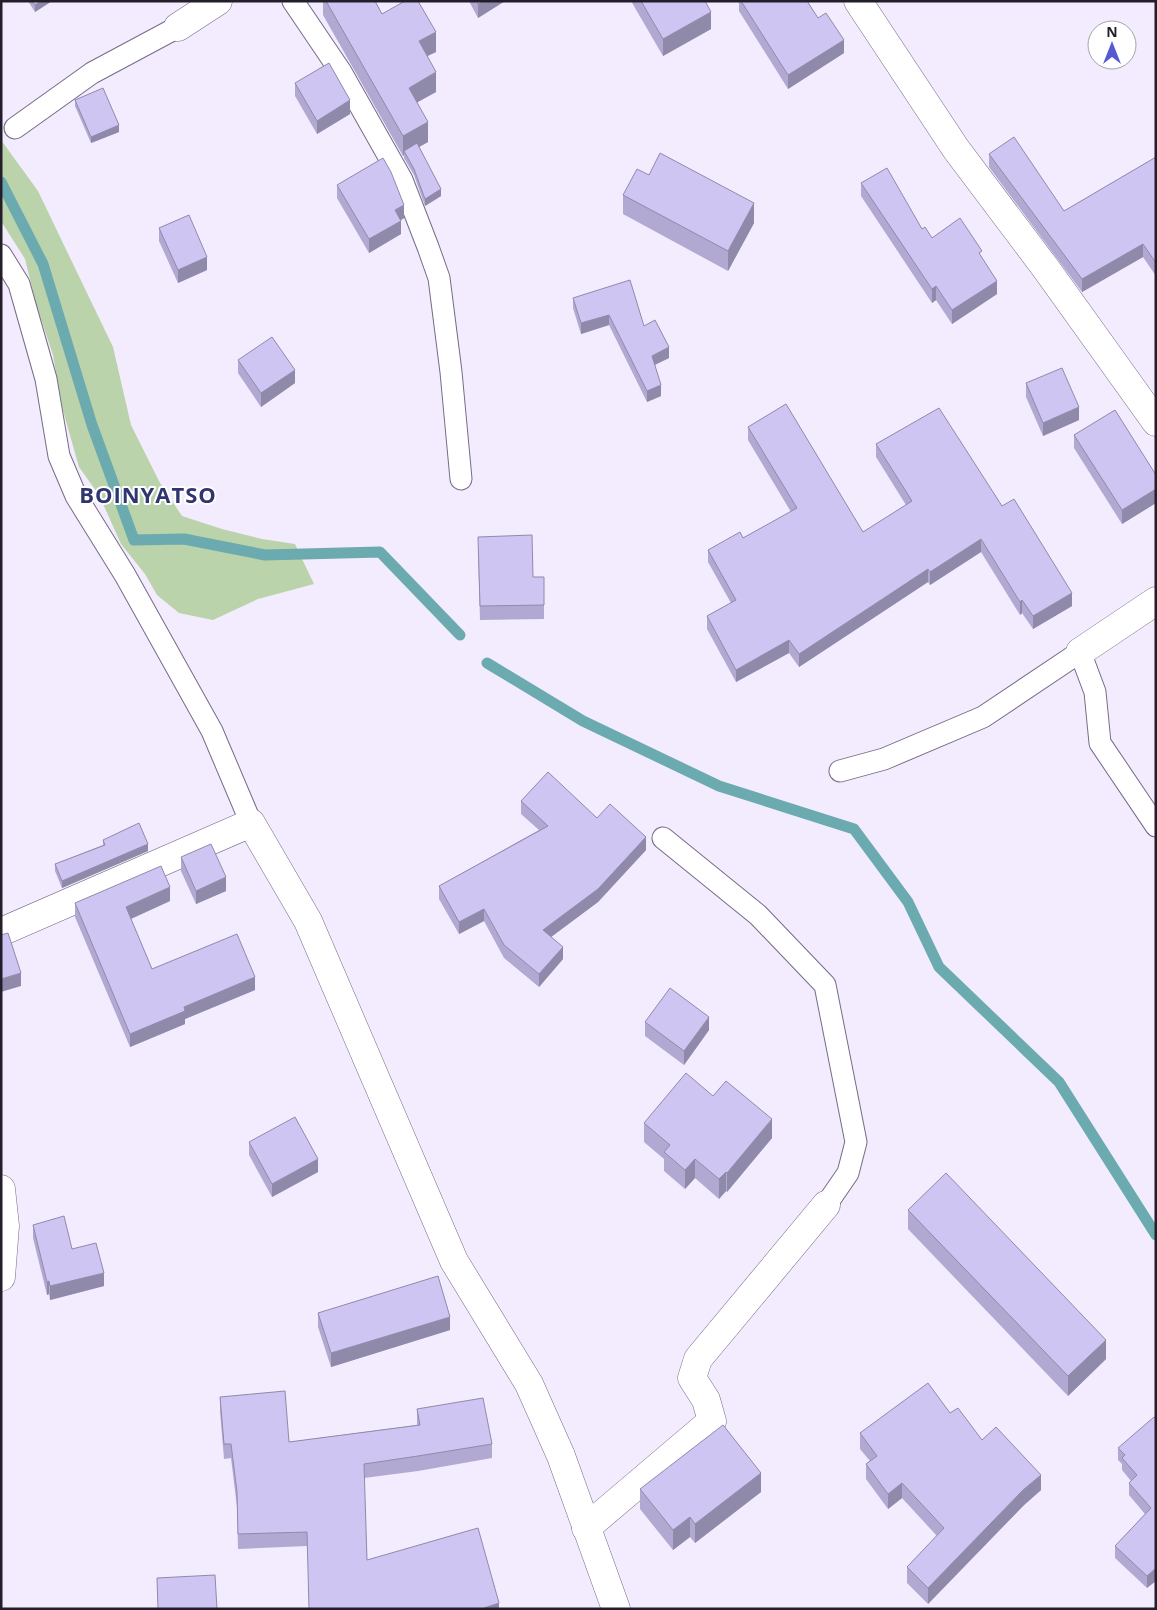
<svg xmlns="http://www.w3.org/2000/svg" width="1157" height="1610" viewBox="0 0 1157 1610" font-family="'Open Sans',sans-serif">
  <rect width="100%" height="100%" fill="#f3ebfe"/>
  <path fill="#bad3ab" d="M1 140 38 191 74 266 113 347 131 425 160 483 182 516 222 529 262 539 295 544 314 584 258 599 213 620 179 613 157 595 145 574 121 544 99 495 79 467 62 407 53 355 36 304 25 259 1 221Z"/>
  <g fill="none" stroke-linecap="round" stroke-linejoin="round">
    <g stroke="#6baaaf" stroke-width="11">
      <path d="M1 182 43 264 92 425 134 540 184 539 265 555 380 552 460 635"/>
      <path d="M487 663 583 721 719 786 854 829 908 902 939 967 1059 1082 1156 1235"/>
    </g>
    <g stroke="#776b86" stroke-width="23">
      <g id="lane">
        <path d="M293 1 341 72 402 180 428 247 439 278 451 372 461 479"/>
        <path d="M15 128 92 73 178 27"/>
        <path d="M1 255 19 284 46 379 59 456 76 496 125 575 212 731 251 823"/>
        <path d="M840 771 884 759 983 717 1080 652 1095 692 1100 743 1156 826"/>
        <path d="M663 838 758 915 825 985 856 1142 848 1173 826 1205"/>
      </g>
    </g>
    <g stroke="#776b86" stroke-width="29">
      <g id="street">
        <path d="M858 1 956 149 1047 270 1156 422"/>
        <path d="M178 27 218 1"/>
        <path d="M1080 652 1156 601"/>
        <path d="M1 932 251 823 308 921 454 1261 529 1384 561 1456 616 1609"/>
        <path d="M1 1189 5 1226 1 1277"/>
        <path d="M586 1528 712 1421 706 1400 692 1378 698 1359 826 1205"/>
      </g>
    </g>
    <use href="#lane" stroke="#fff" stroke-width="21"/>
    <use href="#street" stroke="#fff" stroke-width="28"/>
  </g>
  <g fill="#b1a9d1">
    <path d="M28 1H52L35 12Z"/>
    <path d="M323 1H375L382 14 436 52 427 56 436 92 417 102 428 142 419 147 441 196 425 206 414 175 404 158V155L403 156 323 15Z"/>
    <path d="M469 1H505L478 18Z"/>
    <path d="M631 1H705L711 29 663 56Z"/>
    <path d="M739 1H807L818 18 844 53 788 89 739 11Z"/>
    <path d="M295 83 350 114 317 134 295 96Z"/>
    <path d="M75 100 119 132 91 143 75 106Z"/>
    <path d="M989 154 1064 211 1156 157V276L1143 257 1082 292 989 167Z"/>
    <path d="M649 175 754 223 728 271 623 214V195Z"/>
    <path d="M861 183 922 229 932 238 982 258 997 294 952 324 936 300 932 303 861 196Z"/>
    <path d="M337 185 404 218 401 220V234L369 253 337 198Z"/>
    <path d="M159 228 207 270 178 283 159 241Z"/>
    <path d="M573 298 644 326 669 358 655 365 661 396 647 402 609 325 581 334 573 308Z"/>
    <path d="M238 360 295 383 261 407 238 373Z"/>
    <path d="M1026 383 1079 420 1043 436 1026 397Z"/>
    <path d="M748 427 863 532 906 505 876 457V444L1002 506 1072 606 1033 629 1022 613 1020 615 981 552 930 585 928 582 799 667 789 653 736 682 707 629V616L731 603 708 562V550L743 538 791 512 748 440Z"/>
    <path d="M1074 435 1156 475V503L1122 524 1074 448Z"/>
    <path d="M478 550 533 577 544 605V619L480 620Z"/>
    <path d="M521 801 597 818 646 850 598 902 551 937 563 959 539 987 504 958 484 921 459 934 439 899V886L539 830 521 814Z"/>
    <path d="M103 840 148 851 62 888 55 871V864L103 845Z"/>
    <path d="M181 857 226 891 196 904 181 871Z"/>
    <path d="M170 901 131 919 152 969 255 990 185 1019V1024L130 1047 75 917V903Z"/>
    <path d="M645 1022 709 1030 684 1065 645 1036Z"/>
    <path d="M713 1096 772 1138 727 1192 726 1191 719 1199 695 1178 685 1189 664 1171V1159L644 1142V1123Z"/>
    <path d="M249 1142 318 1172 272 1197 249 1155Z"/>
    <path d="M908 1210 1106 1359 1068 1396 908 1229Z"/>
    <path d="M33 1225 72 1249 104 1286 50 1300 49 1294 47 1295 33 1238Z"/>
    <path d="M318 1313 450 1330 331 1367 318 1327Z"/>
    <path d="M220 1397 289 1442 417 1425V1409L492 1444V1458L418 1471 364 1478 367 1560 499 1609 307 1546 238 1549 237 1507 231 1458 224 1459 220 1411Z"/>
    <path d="M950 1413 1041 1490 1023 1506 928 1604 907 1583V1567L937 1536 902 1498 888 1509 866 1479V1464L870 1461 860 1449V1433Z"/>
    <path d="M1156 1419 1147 1588 1115 1558V1546L1145 1514 1129 1495V1483L1131 1481 1122 1470V1464L1118 1460V1448Z"/>
    <path d="M640 1489 761 1492 695 1543 690 1537 673 1550 640 1509Z"/>
  </g>
  <g fill="#908aaa">
    <path d="M41 1H52L35 12V5Z"/>
    <path d="M483 1H505L478 18V4Z"/>
    <path d="M711 12V29L663 56V39Z"/>
    <path d="M436 32V52L419 60V41Z"/>
    <path d="M844 40V53L788 89V75Z"/>
    <path d="M436 72V92L409 107V88Z"/>
    <path d="M350 100V114L317 134V121Z"/>
    <path d="M428 122V142L406 154 404 151V155L403 156V136Z"/>
    <path d="M119 125V132L91 143V137Z"/>
    <path d="M441 189V196L425 206V199Z"/>
    <path d="M754 203V223L728 271V251Z"/>
    <path d="M404 205V218L395 224V210Z"/>
    <path d="M401 221V234L369 253V239Z"/>
    <path d="M1143 244V257L1082 292V279Z"/>
    <path d="M207 257V270L178 283V270Z"/>
    <path d="M997 281V294L952 324V310Z"/>
    <path d="M936 286V300L932 303V289Z"/>
    <path d="M609 315V325L581 334V323Z"/>
    <path d="M669 347V358L652 366V356Z"/>
    <path d="M295 370V383L261 407V393Z"/>
    <path d="M661 385V396L647 402V391Z"/>
    <path d="M1079 407V420L1043 436V423Z"/>
    <path d="M1156 489V503L1122 524V510Z"/>
    <path d="M981 539V552L930 585V572Z"/>
    <path d="M928 569V582L799 667V654Z"/>
    <path d="M1072 593V606L1033 629V616Z"/>
    <path d="M1022 600V613L1020 615V602Z"/>
    <path d="M789 640V653L736 682V670Z"/>
    <path d="M646 837V850L598 902 543 943V930Z"/>
    <path d="M148 844V851L62 888V881Z"/>
    <path d="M226 877V891L196 904V891Z"/>
    <path d="M170 887V901L126 921V907Z"/>
    <path d="M484 909V921L459 934V922Z"/>
    <path d="M563 947V959L539 987V974Z"/>
    <path d="M21 973V986L1 992V979Z"/>
    <path d="M255 977V990L185 1019V1024L130 1047V1034L184 1007Z"/>
    <path d="M709 1017V1030L684 1065V1051Z"/>
    <path d="M772 1119V1138L727 1192V1173Z"/>
    <path d="M318 1159V1172L272 1197V1184Z"/>
    <path d="M695 1159V1178L685 1189V1170Z"/>
    <path d="M726 1172V1191L719 1199V1179Z"/>
    <path d="M104 1273V1286L50 1300V1286Z"/>
    <path d="M49 1281V1294L47 1295V1282Z"/>
    <path d="M450 1317V1330L331 1367V1353Z"/>
    <path d="M1106 1340V1359L1068 1396V1376Z"/>
    <path d="M761 1473V1492L695 1543V1524Z"/>
    <path d="M1041 1475V1490L1023 1506 928 1604V1588L1023 1490Z"/>
    <path d="M902 1483V1498L888 1509V1494Z"/>
    <path d="M690 1517V1537L673 1550V1530Z"/>
    <path d="M1156 1568V1581L1147 1588V1576Z"/>
    <path d="M499 1603V1609H484V1608Z"/>
  </g>
  <g fill="#cec5f3" stroke="#908aaa">
    <path d="M32 1H41L35 5Z"/>
    <path d="M326 1H375L382 14 405 1H418L436 32 419 41 436 72 409 88 428 122 403 136Z"/>
    <path d="M477 1H483L478 4Z"/>
    <path d="M641 1H705L711 12 663 39Z"/>
    <path d="M741 1H807L818 18 826 13 844 40 788 75Z"/>
    <path d="M329 63 350 100 317 121 295 83Z"/>
    <path d="M103 88 119 125 91 137 75 100Z"/>
    <path d="M1014 137 1064 211 1156 157V263L1143 244 1082 279 989 154Z"/>
    <path d="M417 143 441 189 425 199 414 169 404 151Z"/>
    <path d="M660 153 754 203 728 251 623 195 637 169 649 175Z"/>
    <path d="M383 158 391 172 404 205 395 210 401 221 369 239 337 185Z"/>
    <path d="M887 168 922 229 925 227 932 238 960 218 982 251 979 253 997 281 952 310 936 286 932 289 861 183Z"/>
    <path d="M189 215 207 257 178 270 159 228Z"/>
    <path d="M630 280 644 326 655 320 669 347 652 356 661 385 647 391 609 315 581 323 573 298Z"/>
    <path d="M272 337 295 370 261 393 238 360Z"/>
    <path d="M1062 368 1079 407 1043 423 1026 383Z"/>
    <path d="M786 404 863 532 912 501 876 444 939 408 1002 506 1014 499 1072 593 1033 616 1022 600 1020 602 981 539 930 572 928 569 799 654 789 640 736 670 707 616 736 600 708 550 740 532 743 538 797 508 748 427Z"/>
    <path d="M1115 410 1156 475V489L1122 510 1074 435Z"/>
    <path d="M532 535 533 577H544V605L480 606 478 537Z"/>
    <path d="M548 772 597 818 610 804 646 837 598 889 543 930 563 947 539 974 504 945 484 909 459 922 439 886 548 826 521 801Z"/>
    <path d="M139 823 148 844 62 881 55 864 105 845 103 840Z"/>
    <path d="M211 844 226 877 196 891 181 857Z"/>
    <path d="M161 866 170 887 126 907 152 969 237 934 255 977 184 1007 185 1011 130 1034 75 903Z"/>
    <path d="M8 933 21 973 1 979V935Z"/>
    <path d="M670 988 709 1017 684 1051 645 1022Z"/>
    <path d="M686 1073 713 1096 726 1081 772 1119 727 1173 726 1172 719 1179 695 1159 685 1170 664 1152 670 1145 644 1123Z"/>
    <path d="M295 1117 318 1159 272 1184 249 1142Z"/>
    <path d="M946 1173 1106 1340 1068 1376 908 1210Z"/>
    <path d="M64 1216 72 1249 96 1243 104 1273 50 1286 49 1281 47 1282 33 1225Z"/>
    <path d="M438 1276 450 1317 331 1353 318 1313Z"/>
    <path d="M928 1383 950 1413 958 1408 982 1440 996 1427 1041 1475 1023 1490 928 1588 907 1567 944 1528 902 1483 888 1494 866 1464 877 1456 860 1433Z"/>
    <path d="M285 1391 289 1442 420 1425 417 1409 483 1398 492 1444 418 1456 364 1464 367 1560 478 1528 499 1603 484 1608V1609H309L307 1532 238 1534 237 1492 231 1444H224L220 1397Z"/>
    <path d="M1154 1417 1156 1419V1568L1147 1576 1115 1546 1151 1508 1129 1483 1137 1475 1122 1458 1125 1455 1118 1448Z"/>
    <path d="M723 1425 761 1473 695 1524 690 1517 673 1530 640 1489Z"/>
    <path d="M215 1575 217 1609H158L157 1578Z"/>
  </g>
  <g text-anchor="middle" stroke-width="4" stroke-linejoin="round" paint-order="stroke">
    <g font-size="22" font-weight="bold" letter-spacing="1" fill="#30356f" stroke="#fff">
      <text x="148" y="503">BOINYATSO</text>
    </g>
  </g>
  <rect width="1157" height="1610" fill="none" stroke="#231e29" stroke-width="5"/>
  <g transform="translate(1112 45)"><circle r="24" fill="#ffffff" stroke="#a7a5a9"/>
  <path d="M0-4L9 19L0 12L-9 19Z" fill="#555ad1"/>
  <text y="-8" font-size="14" font-weight="bold" text-anchor="middle" fill="#231e29">N</text>
  </g>
</svg>
